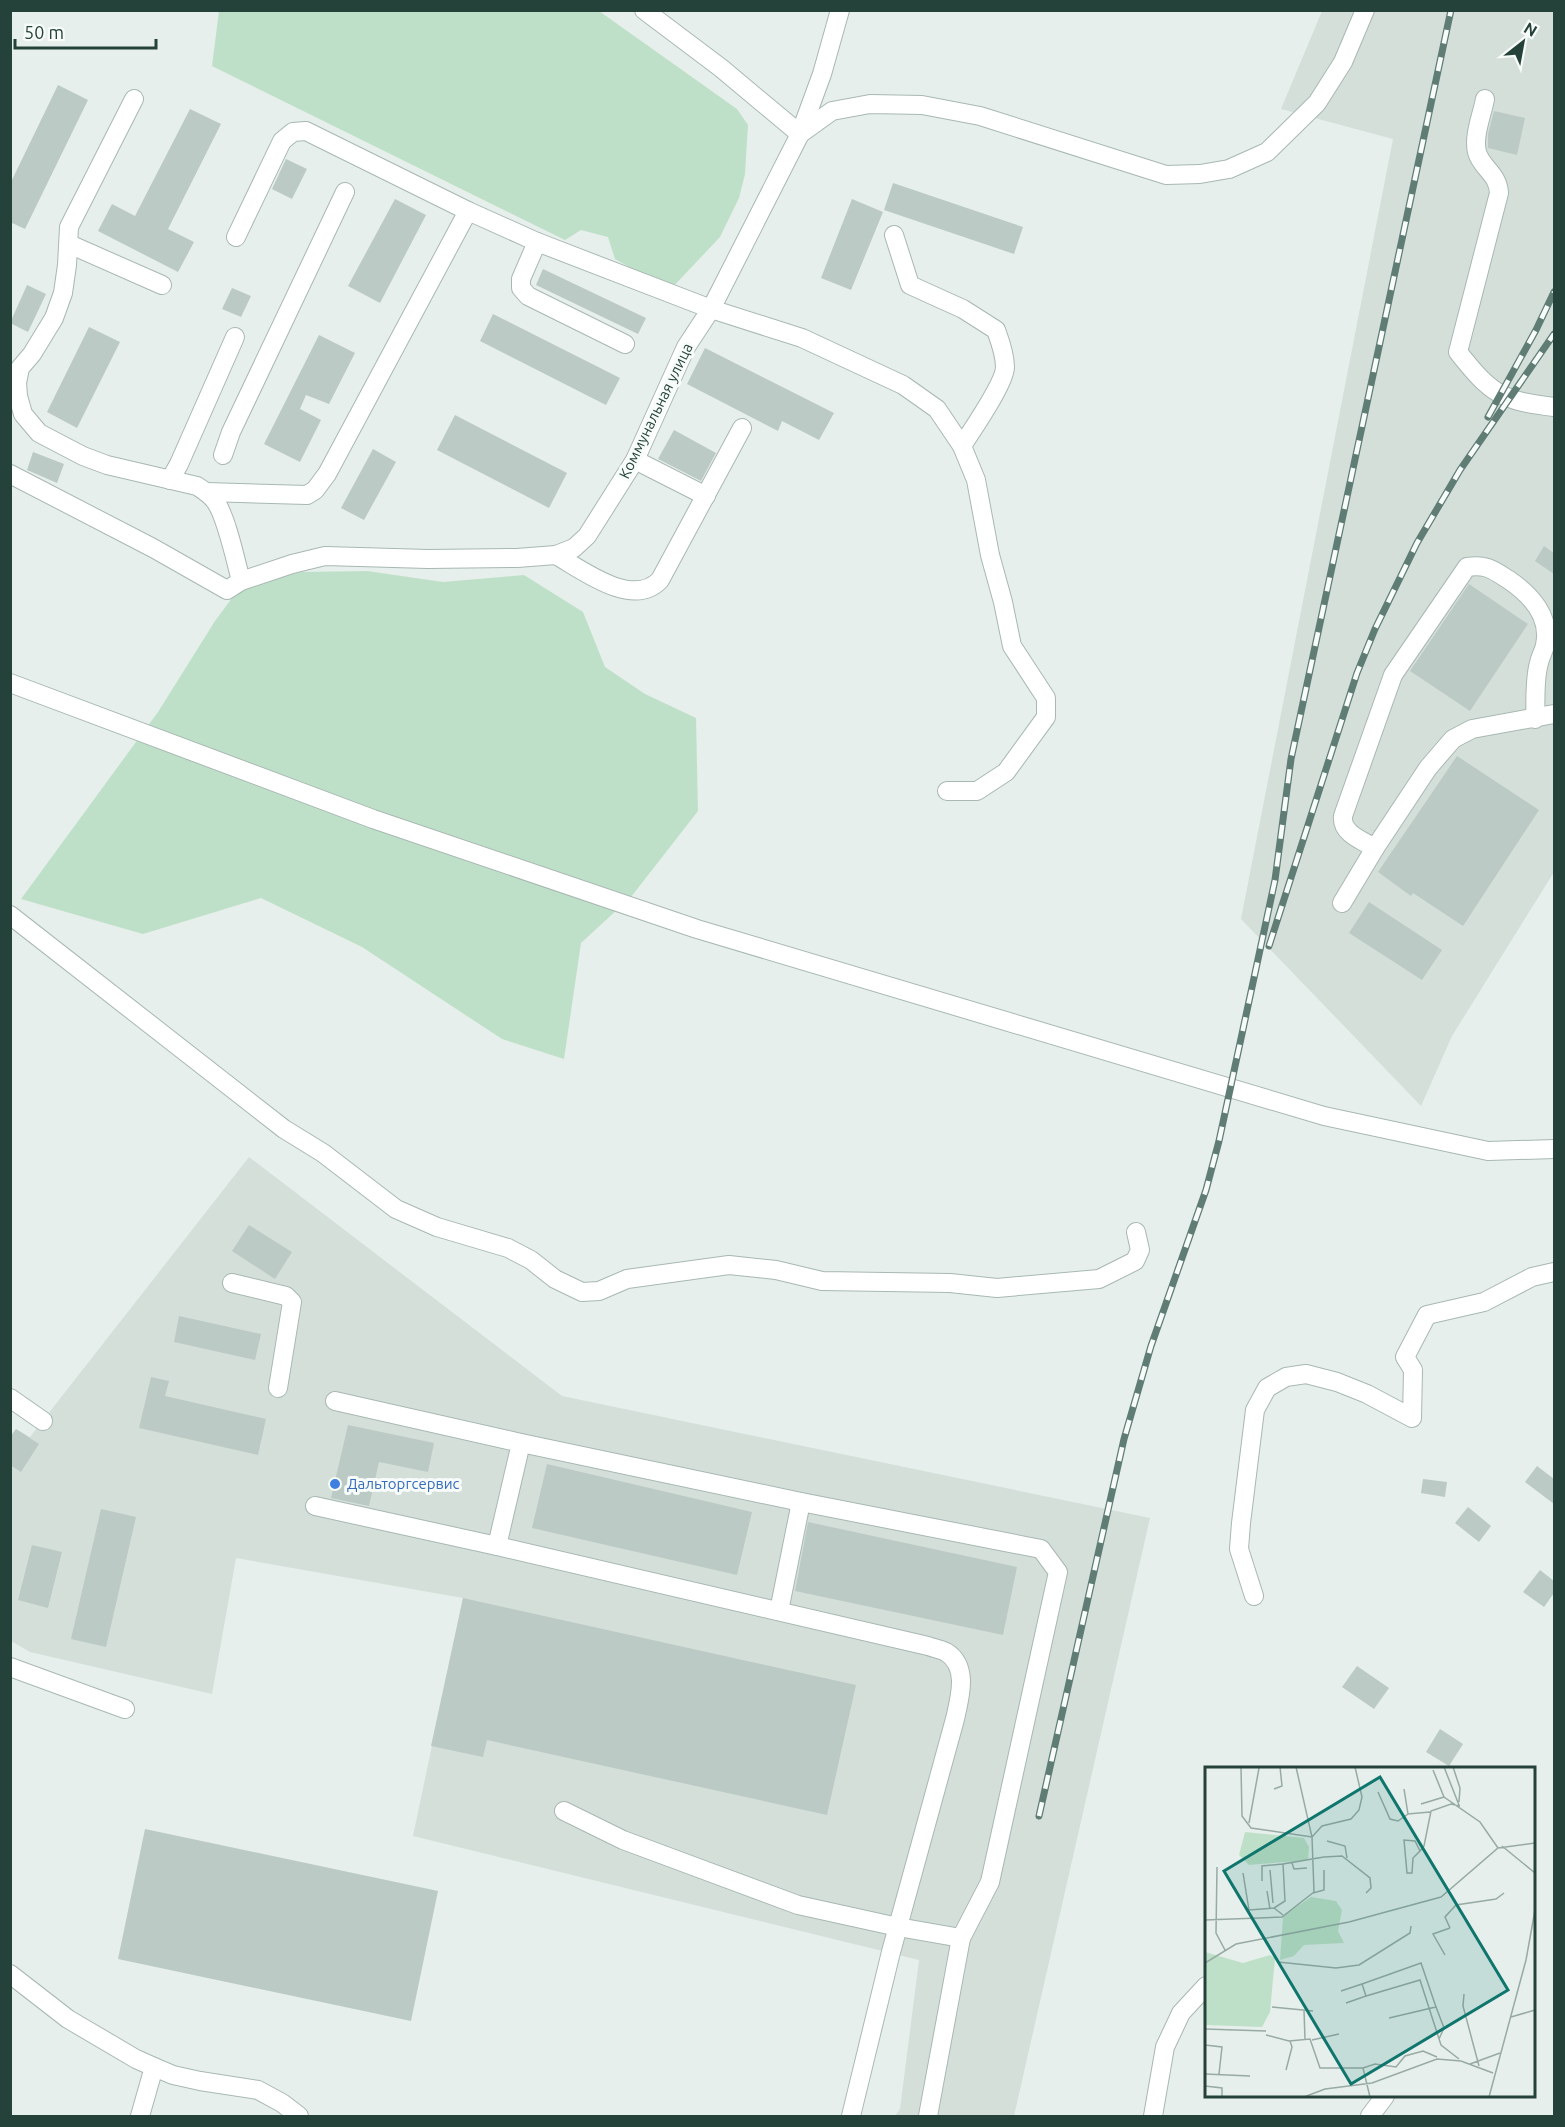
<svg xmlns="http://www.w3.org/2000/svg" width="1565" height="2127" viewBox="0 0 1565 2127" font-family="Ubuntu,sans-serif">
  <rect width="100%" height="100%" fill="#e6efeb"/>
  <g fill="#d4dfda">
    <path d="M1322 11H1554V872L1452 1036 1421 1106 1241 919 1393 139 1281 109Z"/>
    <path d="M249 1157 562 1396 1150 1518 1014 2116H895L900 2109 919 1960 413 1836 463 1598 236 1558 212 1694 30 1652 11 1641V1437L16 1429 30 1437Z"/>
  </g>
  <g fill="#bfe0c8">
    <path d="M219 11H599L737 109 748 125 745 174 739 198 720 237 670 290 615 259 608 237 581 230 565 240 212 66Z"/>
    <path d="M367 571 443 582 524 575 583 612 605 667 645 694 696 718 698 811 631 897 581 943 564 1059 502 1039 362 947 261 898 143 934 21 899 158 712 215 621 235 594 264 580 302 572Z"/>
  </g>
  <g fill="#bbcac4">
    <path d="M58 85 88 100 25 229 10 222V184Z"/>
    <path d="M190 109 221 124 168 229 194 242 178 272 98 231 112 204 135 216Z"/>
    <path d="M1494 111 1525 118 1517 155 1488 148V134Z"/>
    <path d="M286 159 307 169 292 199 272 189Z"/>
    <path d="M893 183 1023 227 1014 254 884 210Z"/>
    <path d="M395 199 426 215 380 303 348 286Z"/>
    <path d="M852 199 883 212 851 290 821 278Z"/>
    <path d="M543 269 646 318 638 334 536 285Z"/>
    <path d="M27 285 46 294 28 332 10 323Z"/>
    <path d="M232 288 251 296 241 317 222 309Z"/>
    <path d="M493 314 620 378 606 405 480 341Z"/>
    <path d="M89 327 120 342 77 428 47 412Z"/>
    <path d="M319 335 355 353 329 404 306 395 300 409 321 420 300 462 264 444Z"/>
    <path d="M705 348 834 413 819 440 782 421 778 431 687 384Z"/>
    <path d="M455 415 567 473 549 508 437 450Z"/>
    <path d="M674 430 716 453 701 481 658 459Z"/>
    <path d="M373 449 396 462 364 520 341 508Z"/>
    <path d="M33 452 64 464 57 483 27 470Z"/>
    <path d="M1544 546 1554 553V574L1535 561Z"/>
    <path d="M1469 584 1528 624 1470 711 1410 671Z"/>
    <path d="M1457 756 1539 810 1463 926 1413 893 1411 896 1378 872Z"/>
    <path d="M1369 902 1442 950 1422 980 1349 933Z"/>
    <path d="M249 1225 292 1252 275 1279 232 1251Z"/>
    <path d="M179 1316 261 1334 255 1360 174 1342Z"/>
    <path d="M151 1377 169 1381 165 1396 266 1419 258 1455 139 1428Z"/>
    <path d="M348 1425 434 1443 428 1472 379 1462 369 1506 331 1498Z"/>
    <path d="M16 1429 39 1444 21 1472 10 1465V1437Z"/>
    <path d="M547 1464 752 1512 737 1575 532 1528Z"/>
    <path d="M1537 1466 1554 1479V1504L1525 1482Z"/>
    <path d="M1423 1479 1447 1482 1445 1497 1421 1493Z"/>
    <path d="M1468 1507 1491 1526 1479 1542 1455 1523Z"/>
    <path d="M101 1509 136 1517 106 1647 71 1639Z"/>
    <path d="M808 1522 1017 1567 1003 1635 795 1591Z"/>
    <path d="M32 1545 62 1552 48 1608 18 1600Z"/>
    <path d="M1540 1570 1554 1581V1593L1544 1607 1523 1592Z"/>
    <path d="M463 1598 856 1685 827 1815 487 1740 483 1757 431 1746Z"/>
    <path d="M1357 1666 1389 1688 1374 1709 1342 1687Z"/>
    <path d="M1440 1729 1463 1744 1449 1766 1426 1752Z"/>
    <path d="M145 1829 438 1891 411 2021 118 1959Z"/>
  </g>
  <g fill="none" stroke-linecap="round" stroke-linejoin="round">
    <g stroke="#a8b8b2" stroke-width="20">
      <g id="minor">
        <path d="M644 10 721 68 800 134 832 111 870 104 922 105 980 116 1166 175 1200 174 1229 169 1267 152 1317 103 1343 62 1365 10"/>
        <path d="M134 99 69 227 67 265 63 293 54 318 32 354 20 368 17 383 18 396 23 414 39 433 83 456 107 465 197 486C203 490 210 494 215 501 226 515 236 562 241 581"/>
        <path d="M1485 99C1482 115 1473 136 1477 152 1481 168 1498 173 1499 193L1458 352C1491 394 1502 401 1554 407"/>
        <path d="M894 235 910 285 963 309 996 330C1000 341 1005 354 1005 367 1005 383 972 430 962 446"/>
        <path d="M236 237 282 141 293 132 306 131 468 211"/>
        <path d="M537 242 521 279V288L528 296 625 344"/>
        <path d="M69 244 162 285"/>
        <path d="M223 455 231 432 345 192"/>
        <path d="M635 460 706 496"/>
        <path d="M10 474 153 548 227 590 241 581 292 564 325 556 428 559 517 558 556 555 574 548 587 536 635 460 686 347 711 309 800 134 822 74 840 10"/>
        <path d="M170 480 179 464 235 337"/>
        <path d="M206 492 307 495 315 490 327 474 468 211 537 242 711 309 802 338 903 385 937 409 962 446 976 480 990 555 1003 602 1012 646 1046 698V717L1006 772 977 791H947"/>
        <path d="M556 555C582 570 633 609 660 580L742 428"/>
        <path d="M10 683 373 819 697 929 1324 1116 1488 1151 1554 1149"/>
        <path d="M1535 719C1536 701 1534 680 1539 663 1540 657 1544 651 1545 645 1551 617 1531 595 1509 580 1493 570 1487 564 1467 567L1393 675 1343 816C1341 833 1361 840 1375 848L1428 768 1453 739 1472 729 1554 714"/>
        <path d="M1342 903 1375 848"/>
        <path d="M10 915 284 1129 323 1153 396 1209 437 1227 508 1248 531 1260 555 1279 582 1292 599 1291 627 1279 729 1265 776 1270 822 1281 950 1283 997 1288 1099 1279 1135 1261 1140 1250 1136 1232"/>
        <path d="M232 1283 286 1296 292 1302 278 1388"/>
        <path d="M10 1398 43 1421"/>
        <path d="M335 1401 521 1443 497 1546 928 1646C933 1648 940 1649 946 1652 969 1666 960 1697 955 1719L891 1952 851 2116"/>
        <path d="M521 1443 801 1502 1041 1549 1058 1572 990 1882 961 1938"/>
        <path d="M315 1506 497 1546"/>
        <path d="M1254 1596 1239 1549 1241 1523 1255 1410 1267 1388 1286 1377 1306 1374 1337 1382 1367 1394 1412 1418 1413 1370 1405 1357 1427 1315 1484 1302 1532 1277 1554 1272"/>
        <path d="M779 1611 801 1502"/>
        <path d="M10 1667 125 1709"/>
        <path d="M564 1811 623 1840 798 1905 898 1927 961 1938 928 2116"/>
        <path d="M10 1974 68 2019 136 2059 154 2067 140 2116"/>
        <path d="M154 2067 173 2075 200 2081 258 2090 282 2103 299 2116"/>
        <path d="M1153 2116 1165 2047 1181 2013 1206 1986"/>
        <path d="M1370 2116 1385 2096"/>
      </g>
    </g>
    <use href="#minor" stroke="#fff" stroke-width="18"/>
    <g stroke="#5f7d75" stroke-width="7">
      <g id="rail">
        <path d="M1488 417 1536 330 1554 292"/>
        <path d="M1269 946 1357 673 1375 629 1417 543 1460 470 1554 334"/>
        <path d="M1039 1816 1124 1439 1151 1346 1206 1190 1219 1141 1275 880 1291 759 1451 10"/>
      </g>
    </g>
    <use href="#rail" stroke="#f7fbf9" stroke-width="4.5" stroke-dasharray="14" stroke-linecap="butt"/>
  </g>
  <circle fill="#3f7fe0" stroke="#f7fbf9" stroke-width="2" cx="335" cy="1484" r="6"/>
  <g text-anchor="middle" stroke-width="6" stroke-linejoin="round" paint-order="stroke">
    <g font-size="15" fill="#24423a" stroke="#f7fbf9">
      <text transform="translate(656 411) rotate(-64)" y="5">Коммунальная улица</text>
    </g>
    <g font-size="15" fill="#366cbe" stroke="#f7fbf9" text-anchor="start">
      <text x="347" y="1489">Дальторгсервис</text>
    </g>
  </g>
  <g transform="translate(1205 1767)">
    <rect width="330" height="330" fill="#e6efeb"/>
    <path d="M40 65 99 71 104 80 103 93 44 98 34 88ZM106 130 131 134 137 143 133 164 139 176 99 178 89 189 75 193 78 149ZM0 185 38 196 65 188 70 191 65 245 57 260 0 258Z" fill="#bfe0c8"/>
    <path fill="none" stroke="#98aaa4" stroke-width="1.5" d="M36 0 37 49 46 61 107 70 117 59 146 52 154 43 157 30 150 0M239 0 254 38M248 0 255 21 254 35M228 3 239 30 275 55 293 81M69 22 77 19 75 0M199 22 203 47 225 45M173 25 185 52 193 54 203 47M216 37 239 30M44 56 54 1M122 74 140 79 142 91M297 79 330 106M215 84 210 74 199 73 202 106H207L208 91 215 84 219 79 226 44 246 37 255 39M87 96 89 102 102 101M12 100 11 166 20 183M65 103 68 136M38 106 44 143 69 141 78 148M57 114V99L78 97M62 124 65 142M108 126 119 123V103M69 141 80 134 78 97 119 90 137 89 165 111 166 121 161 126M0 153 77 150 109 125 107 70 91 0M245 161 240 150 251 138 291 132 299 126M240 188 228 167 245 161M73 195 131 201 154 198 205 166 206 159M0 196 31 177 144 155 236 130 293 81 330 76M157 217 216 196 231 240M136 224 157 217 161 229 215 213 236 278 254 292M259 227 258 239 274 299M141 236 161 229M67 240 108 244M99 243 100 272M306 250 330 243M184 251 231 240 239 261 234 272M0 262 61 264M61 268 84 274 105 272 115 301H158L165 330M107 273 134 267M0 278 17 280 14 307M265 297 295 286M158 301 170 297 191 300 200 289 218 284 232 290M81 303 87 280 85 274M0 307 45 309M0 319 17 321V330M57 330H82M99 330 120 322 167 316 232 292 256 294 288 306M284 330 321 193 330 143"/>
    <path fill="#0f766e" fill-opacity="0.15" stroke="#0f766e" stroke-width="3" d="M175 10 303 223 146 317 19 104Z"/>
    <rect width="330" height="330" fill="none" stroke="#24423a" stroke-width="3"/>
  </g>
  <rect width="1565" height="2127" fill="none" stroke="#24423a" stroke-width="24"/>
  <g transform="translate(1523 42) rotate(31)" stroke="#f7fbf9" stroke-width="4.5" paint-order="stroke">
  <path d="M0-4.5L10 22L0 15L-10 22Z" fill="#24423a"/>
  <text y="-9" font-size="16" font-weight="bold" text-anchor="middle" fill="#24423a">N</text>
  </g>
  <path d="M15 39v9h141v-9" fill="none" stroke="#24423a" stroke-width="3"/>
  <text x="24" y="39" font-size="18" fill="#24423a" stroke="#f7fbf9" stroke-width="4.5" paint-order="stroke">50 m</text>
</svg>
